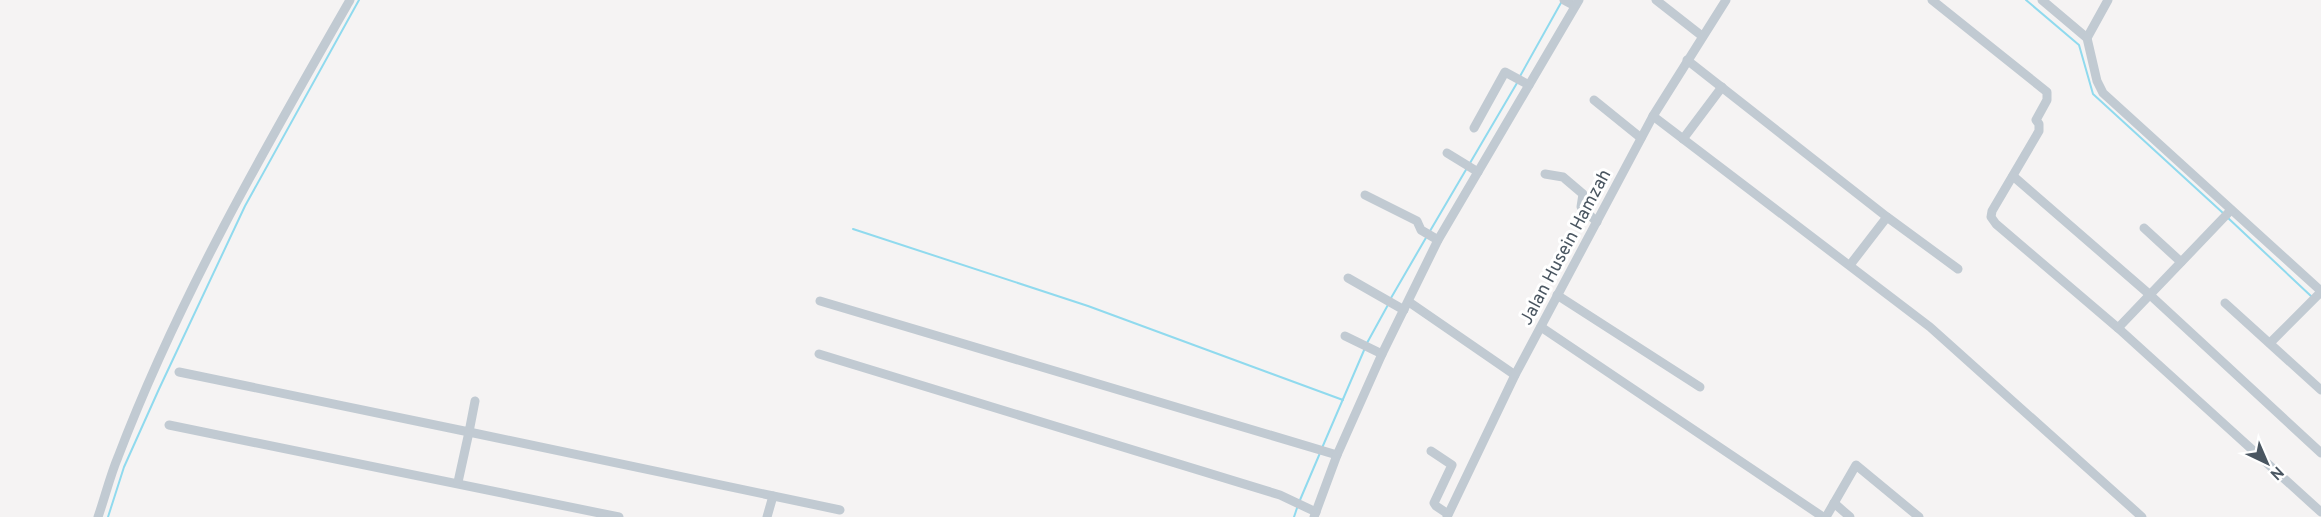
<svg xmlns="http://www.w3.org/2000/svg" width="2321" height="517" viewBox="0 0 2321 517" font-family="Overpass,sans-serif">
  <rect width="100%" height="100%" fill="#f5f3f3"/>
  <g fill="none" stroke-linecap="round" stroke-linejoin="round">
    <g stroke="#90daee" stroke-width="2">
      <path d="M2026 0 2079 45 2093 94 2223 213"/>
      <path d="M1519 78 1562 1"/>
      <path d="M1470 163 1517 83"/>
      <path d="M2227 217 2312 297"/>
      <path d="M853 229 1088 306 1343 400"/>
      <path d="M1430 231 1467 168"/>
      <path d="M1391 298 1427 236"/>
      <path d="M1367 343 1389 303"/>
      <path d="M1322 448 1365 348"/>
      <path d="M1300 500 1320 453"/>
      <path d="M108 517 124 467 159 389 245 206 359 0"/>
      <path d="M1294 517 1298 505"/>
    </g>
    <g stroke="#c1cad2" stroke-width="9">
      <path d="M1564 0 1575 6"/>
      <path d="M1656 0 1702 36"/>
      <path d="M1932 0 2047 92V100L2036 120 2039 124V131L1992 211 1991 217 1996 224 2118 328 2321 512"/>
      <path d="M2042 0 2087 38 2097 81 2103 93 2321 291"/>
      <path d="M2087 38 2108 0"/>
      <path d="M1687 60 1887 217 1958 269"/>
      <path d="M1594 100 1641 138"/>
      <path d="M1653 116 1930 327 2142 517"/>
      <path d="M1474 128 1505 72 1529 85"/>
      <path d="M1683 139 1722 87"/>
      <path d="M1447 153 1478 172"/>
      <path d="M1545 174 1563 177 1583 194 1581 207 1597 222"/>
      <path d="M2013 176 2149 294 2321 453"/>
      <path d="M1365 195 1417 221 1421 230 1438 240"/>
      <path d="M2144 228 2181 262"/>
      <path d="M1850 265 1887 217"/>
      <path d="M1348 278 1404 310"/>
      <path d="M1557 295 1700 387"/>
      <path d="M820 301 1337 455"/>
      <path d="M1409 302 1515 375"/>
      <path d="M2225 303 2321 390"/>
      <path d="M1541 327 1823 517"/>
      <path d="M2118 328 2231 210"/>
      <path d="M1345 336 1382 354"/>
      <path d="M2270 343 2321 292"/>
      <path d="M819 354 1280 495 1316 512"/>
      <path d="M179 372 469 432 475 401"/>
      <path d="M169 425 619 517"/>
      <path d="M1431 451 1452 465 1434 503 1436 506 1448 514"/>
      <path d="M458 482 469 432 840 510"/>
      <path d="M1834 503 1850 517"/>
      <path d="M98 517C105 497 110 476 118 457 179 297 265 148 350 0"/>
      <path d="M767 517 773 496"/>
      <path d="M1314 517 1337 455 1382 354 1438 240 1579 0"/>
      <path d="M1447 517 1515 375 1653 116 1726 0"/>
      <path d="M1826 517 1856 465 1919 517"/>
    </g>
  </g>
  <g text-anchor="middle" stroke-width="6" stroke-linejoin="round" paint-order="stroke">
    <g font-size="18" fill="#4a5661" stroke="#fff">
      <text transform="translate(1565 247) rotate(-62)" y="6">Jalan Husein Hamzah</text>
    </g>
  </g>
  <g transform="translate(2267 463) rotate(136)" stroke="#ffffff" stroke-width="4.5" paint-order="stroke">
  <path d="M0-4.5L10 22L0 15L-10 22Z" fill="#4a5661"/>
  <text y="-9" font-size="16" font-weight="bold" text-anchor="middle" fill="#4a5661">N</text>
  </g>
</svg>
